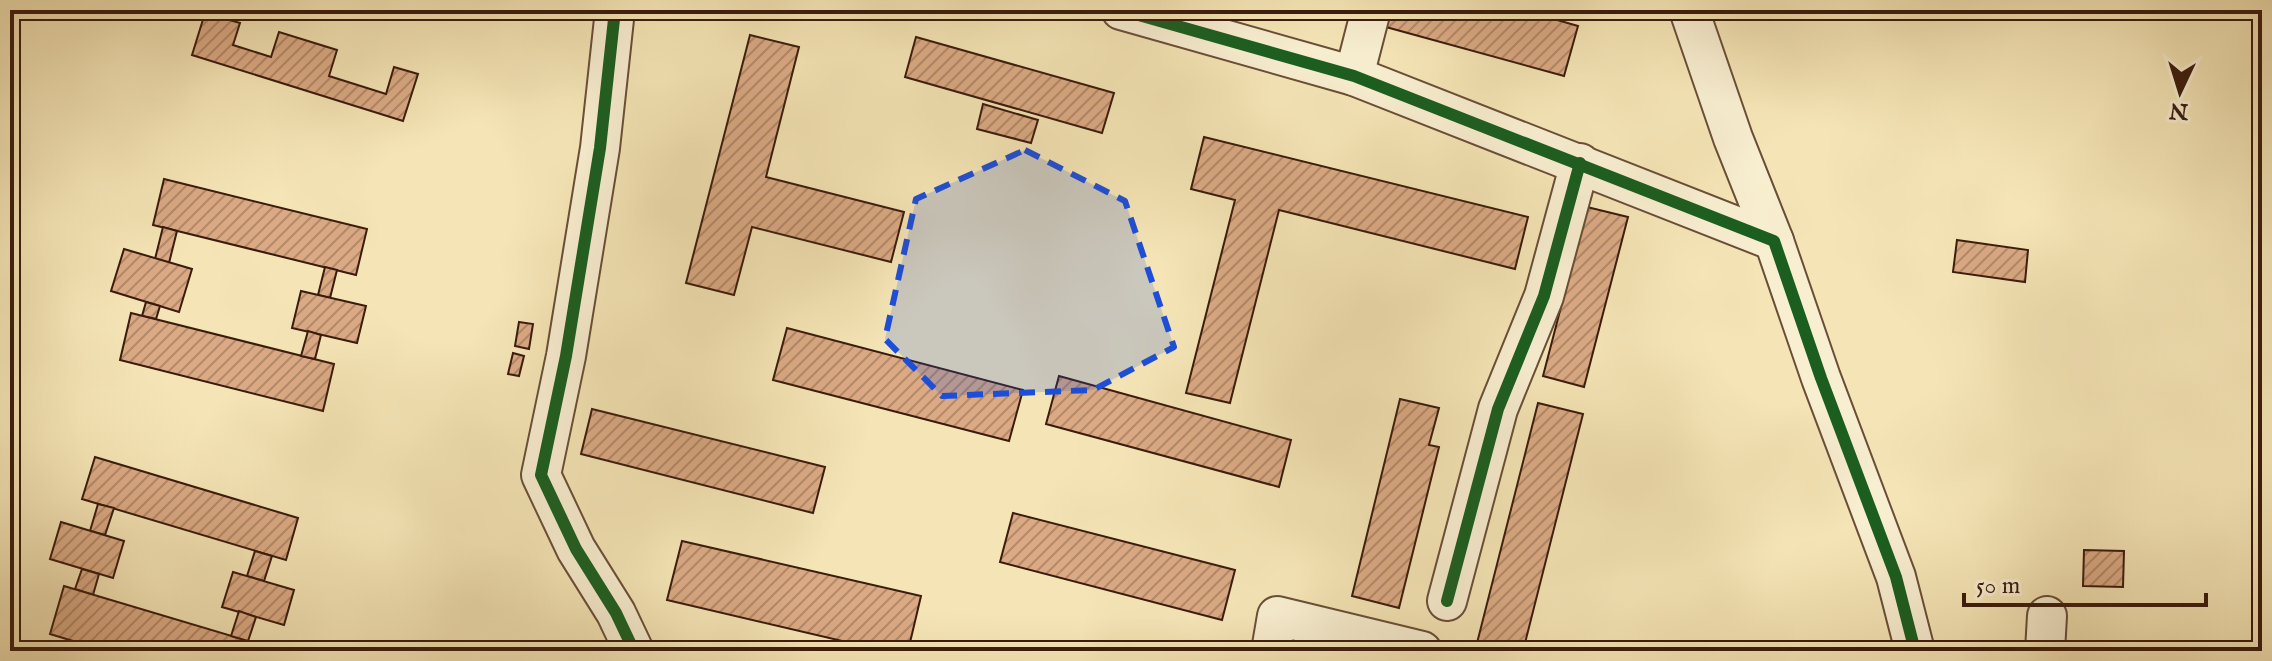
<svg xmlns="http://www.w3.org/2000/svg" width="2272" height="661" viewBox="0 0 2272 661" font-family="'IM FELL English',serif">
  <defs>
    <pattern id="building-hatch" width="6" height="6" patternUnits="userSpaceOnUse" patternTransform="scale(2)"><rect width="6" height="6" fill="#dbaa84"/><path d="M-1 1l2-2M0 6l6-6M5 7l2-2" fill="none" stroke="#b38a6a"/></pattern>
  </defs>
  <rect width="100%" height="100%" fill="#f5e5b6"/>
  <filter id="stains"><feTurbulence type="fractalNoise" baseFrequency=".0025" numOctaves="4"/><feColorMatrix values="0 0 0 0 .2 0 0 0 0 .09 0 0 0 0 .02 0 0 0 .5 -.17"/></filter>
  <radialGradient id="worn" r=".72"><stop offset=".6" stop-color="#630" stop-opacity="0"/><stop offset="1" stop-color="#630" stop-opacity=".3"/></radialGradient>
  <g fill="url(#building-hatch)" stroke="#3a1b0d" stroke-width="2">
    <path d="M1320 10H1350L1348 17Z"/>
    <path d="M1391 10H1522L1578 26 1564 76 1386 27Z"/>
    <path d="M1900 10H1954V19L1900 17Z"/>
    <path d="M205 13 240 23 233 45 271 57 279 32 337 50 329 76 386 94 394 67 418 74 403 121 192 55Z"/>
    <path d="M750 35 799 47 766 177 904 212 891 262 752 227 734 295 686 283Z"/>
    <path d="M916 37 1114 93 1102 133 905 77Z"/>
    <path d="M983 104 1038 120 1031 143 977 129Z"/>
    <path d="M1204 137 1528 217 1515 269 1279 210 1230 403 1186 393 1235 200 1191 189Z"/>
    <path d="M164 179 367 229 356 275 153 225Z"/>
    <path d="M1587 207 1628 217 1584 387 1543 376Z"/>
    <path d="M163 227 177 231 169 263 155 259Z"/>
    <path d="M1957 240 2028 250 2025 282 1953 272Z"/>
    <path d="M124 249 192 269 179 312 111 291Z"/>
    <path d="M325 267 337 270 330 298 318 295Z"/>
    <path d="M301 291 366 306 357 343 292 328Z"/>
    <path d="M146 302 160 306 156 319 142 316Z"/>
    <path d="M131 313 334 364 323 411 120 360Z"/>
    <path d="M519 322 533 324 529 349 515 346Z"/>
    <path d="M787 328 1023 390 1009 441 773 380Z"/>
    <path d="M308 331 321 335 315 359 301 356Z"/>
    <path d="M513 353 524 356 519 376 508 374Z"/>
    <path d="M1059 376 1291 440 1279 487 1046 424Z"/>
    <path d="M1400 399 1439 408 1429 445 1439 447 1399 608 1352 596Z"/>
    <path d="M1538 403 1583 414 1523 651H1508L1477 643Z"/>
    <path d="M592 409 825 467 813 513 581 454Z"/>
    <path d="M95 457 298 518 286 560 82 499Z"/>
    <path d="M98 504 114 508 105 535 90 531Z"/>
    <path d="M1013 513 1235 570 1222 620 1000 562Z"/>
    <path d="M61 522 124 541 113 578 50 559Z"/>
    <path d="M682 541 921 596 908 651H885L667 600Z"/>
    <path d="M2084 550 2124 551 2123 587 2083 586Z"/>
    <path d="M255 551 272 556 264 581 247 576Z"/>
    <path d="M82 569 99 574 93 595 75 589Z"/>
    <path d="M233 572 294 590 284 625 222 607Z"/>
    <path d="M64 586 265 646 263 651H106L50 634Z"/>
    <path d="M239 611 256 617 248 641 231 636Z"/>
  </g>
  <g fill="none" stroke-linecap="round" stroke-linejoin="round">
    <g stroke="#694e37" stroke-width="42">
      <g id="minor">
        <path d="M615 10 600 148 566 356 541 475 576 549 616 613 634 651"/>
        <path d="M1121 10 1354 76 1774 241 1821 378 1896 577 1915 651"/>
        <path d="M1689 10 1733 138 1774 241"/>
        <path d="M1354 76 1371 10"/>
        <path d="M1447 601 1498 409 1544 296 1580 163"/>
        <path d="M1271 651 1277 616 1422 651"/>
        <path d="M2045 651 2047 616"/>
      </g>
    </g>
    <use href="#minor" stroke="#f8eed0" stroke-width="38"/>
    <g stroke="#f8eed0" stroke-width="17">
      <g id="cycleway">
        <path d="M615 10 600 148 566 356 541 475 576 549 616 613 634 651"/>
        <path d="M1121 10 1354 76 1774 241 1821 378 1896 577 1915 651"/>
        <path d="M1447 601 1498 409 1544 296 1580 163"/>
      </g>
    </g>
    <use href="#cycleway" stroke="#1b5e20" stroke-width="12"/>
  </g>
  <path fill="#1d4ed8" fill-opacity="0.2" stroke="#1d4ed8" stroke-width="6" stroke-dasharray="16 10" stroke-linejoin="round" d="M1025 150 1125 201 1174 347 1093 390 942 396 885 339 916 199Z"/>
  <rect width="2272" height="661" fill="none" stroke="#f5e5b6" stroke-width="40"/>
  <rect x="12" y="12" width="2248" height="637" fill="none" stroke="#3a1b0d" stroke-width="4"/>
  <rect x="20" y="20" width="2232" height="621" fill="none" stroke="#3a1b0d" stroke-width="2"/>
  <g transform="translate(2180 92) rotate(184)" stroke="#f8eed0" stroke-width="6" paint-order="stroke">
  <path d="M0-6L14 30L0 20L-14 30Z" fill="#3a1b0d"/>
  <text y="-12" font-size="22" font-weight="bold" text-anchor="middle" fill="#3a1b0d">N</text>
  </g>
  <path d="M1964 593v12h242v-12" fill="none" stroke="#3a1b0d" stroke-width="4"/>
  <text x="1976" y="593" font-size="24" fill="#3a1b0d" stroke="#f8eed0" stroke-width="6" paint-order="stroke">50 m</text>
  <rect width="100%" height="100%" filter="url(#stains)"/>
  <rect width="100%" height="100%" fill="url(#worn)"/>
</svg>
